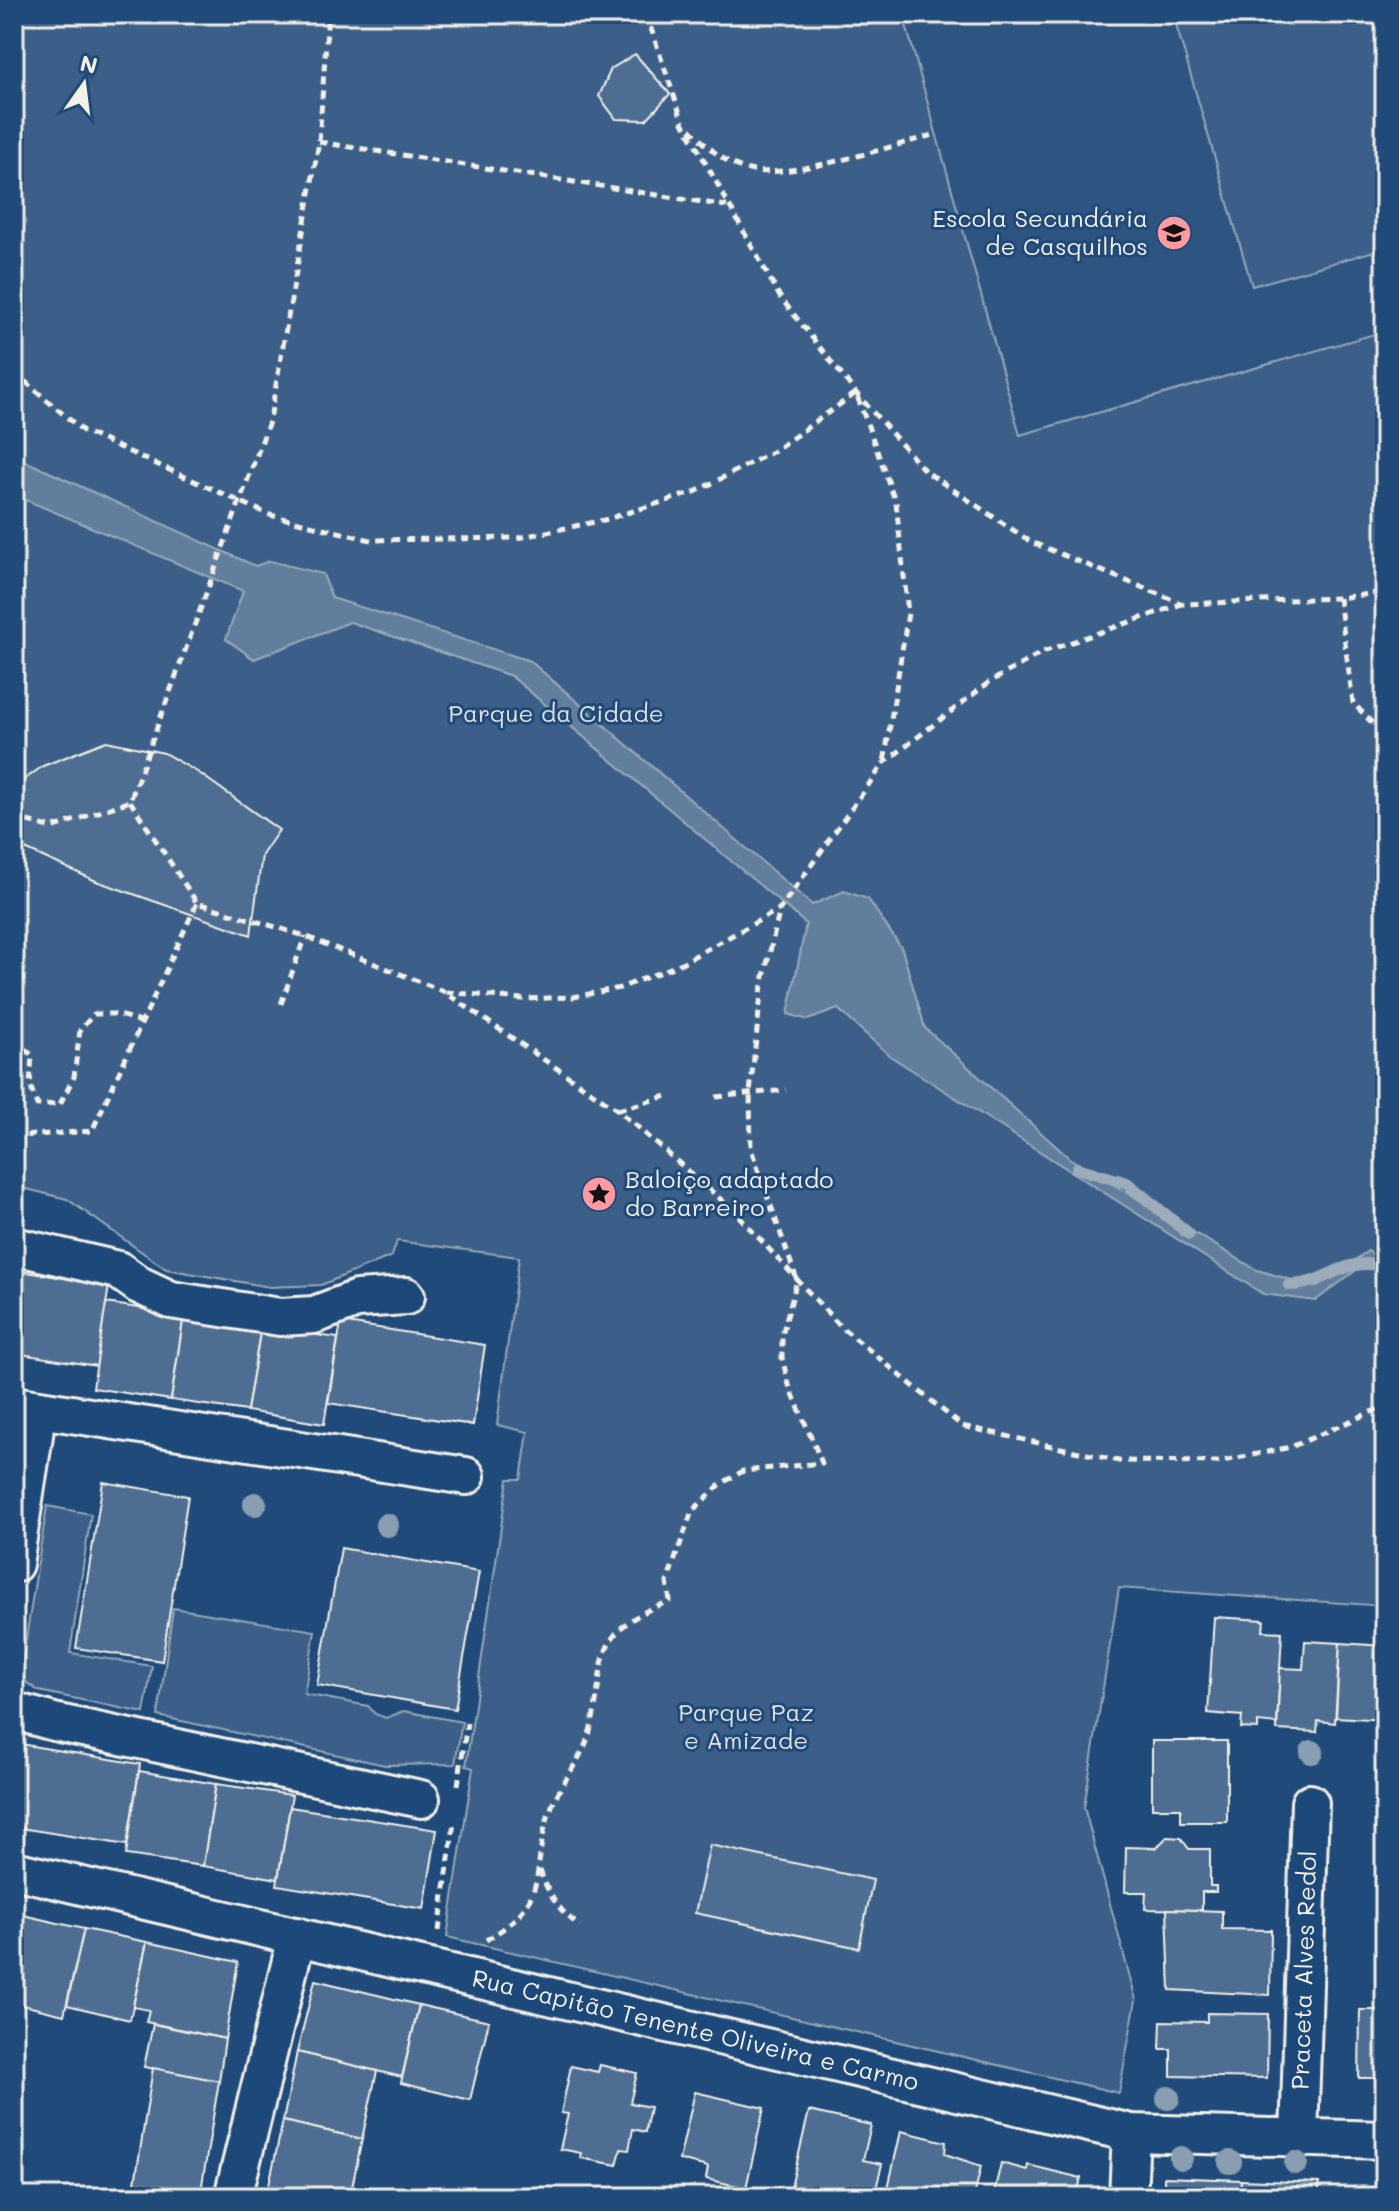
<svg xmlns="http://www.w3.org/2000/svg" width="1399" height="2211" viewBox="0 0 1399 2211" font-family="Mali,sans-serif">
  <rect width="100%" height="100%" fill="#1f4a7a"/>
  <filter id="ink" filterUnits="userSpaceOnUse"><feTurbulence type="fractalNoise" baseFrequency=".0125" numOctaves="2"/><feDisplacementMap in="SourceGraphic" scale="16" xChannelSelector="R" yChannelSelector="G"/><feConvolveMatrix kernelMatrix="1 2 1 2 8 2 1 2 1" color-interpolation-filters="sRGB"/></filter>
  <g filter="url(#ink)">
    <path fill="#2d5581" d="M903 14H1385V331L1020 436Z"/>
    <g fill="#3a5f88" stroke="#97a8b8" stroke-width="2">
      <path d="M14 14H903L1020 435 1385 331V1606L1119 1588 1084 1807 1136 2000 1119 2093 447 1937 473 1768 466 1766 508 1479H521L528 1432 497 1425 519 1257 397 1241 392 1256 321 1285 270 1287 166 1269 67 1199 14 1186Z"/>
      <path d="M1173 14H1385V248L1252 286Z"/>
      <path d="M47 1506 91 1514 70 1653 152 1666 144 1713 39 1691 27 1683 21 1670Z"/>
      <path d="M173 1608 315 1631 304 1694 368 1706 375 1714 386 1718 404 1711 462 1722 455 1764 385 1765 158 1716Z"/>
    </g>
    <path fill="#627e9d" stroke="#9cacbb" stroke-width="2" d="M14 456 255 566 270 561 323 574 332 598 530 661 812 905 844 891 868 899 902 949 925 1028 1069 1158 1257 1270 1316 1287 1368 1251 1385 1263V1277L1366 1263 1315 1301 1263 1294 890 1056 838 1009 808 1020 788 1014 806 924 511 676 350 622 254 659 226 639 243 591 14 495Z"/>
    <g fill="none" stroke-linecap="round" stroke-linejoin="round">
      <g stroke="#9cacbb" stroke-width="12">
        <path d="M1077 1168 1127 1183 1189 1234"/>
        <path d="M1289 1285C1328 1285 1340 1256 1385 1266"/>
      </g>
    </g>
    <g fill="#4d6e92" stroke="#f4f1e8" stroke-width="2">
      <path d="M635 54 670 94 646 120 616 119 599 96 611 69Z"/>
      <path d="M106 741 164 753 199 773 279 830 262 855 251 935 96 881 14 844V780L21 782 43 766Z"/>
      <path d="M14 1270 109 1285 97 1366 14 1353Z"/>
      <path d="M106 1303 184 1315 171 1400 93 1388Z"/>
      <path d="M184 1315 261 1327 247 1411 171 1400Z"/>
      <path d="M341 1322 485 1345 473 1425 328 1403Z"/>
      <path d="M261 1327 338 1338 324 1424 247 1411Z"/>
      <path d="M103 1482 188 1496 162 1661 76 1648Z"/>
      <path d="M341 1548 479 1572 455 1709 317 1685Z"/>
      <path d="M1214 1617 1264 1620 1263 1631 1282 1632 1277 1724 1258 1722V1729L1241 1728 1242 1716 1208 1713Z"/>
      <path d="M1305 1641 1340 1643 1335 1723 1318 1721 1317 1732 1277 1730 1280 1668 1303 1669Z"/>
      <path d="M1340 1643 1385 1646V1720L1336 1717Z"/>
      <path d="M1152 1741H1227V1822H1181V1808H1152Z"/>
      <path d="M14 1743 140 1764 127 1845 14 1827Z"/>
      <path d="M139 1771 216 1784 203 1866 126 1855Z"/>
      <path d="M216 1784 292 1795 278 1879 203 1866Z"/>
      <path d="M290 1807 437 1830 424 1909 277 1885Z"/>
      <path d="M1167 1837 1181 1838 1189 1849H1210V1886H1216V1892H1202V1910L1145 1909 1146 1892H1125L1126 1847 1156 1848Z"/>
      <path d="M710 1845 873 1880 859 1948 695 1913Z"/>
      <path d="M1384 1906H1385V1959H1381Z"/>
      <path d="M1167 1909 1222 1911V1929L1271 1930 1270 1995 1170 1990Z"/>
      <path d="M14 1913 84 1929 64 2015 14 2003Z"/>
      <path d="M84 1929 147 1942 130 2020 67 2005Z"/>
      <path d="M147 1942 238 1962 225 2039 146 2022 149 2010 133 2007Z"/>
      <path d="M315 1980 419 2005 402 2077 297 2052Z"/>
      <path d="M419 2005 489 2021 470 2100 401 2083Z"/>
      <path d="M1360 2010H1385V2078H1359Z"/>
      <path d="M1207 2013 1268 2014 1267 2078 1171 2076V2049H1160L1161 2021 1207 2022Z"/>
      <path d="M153 2024 225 2039 219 2081 144 2067Z"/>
      <path d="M297 2052 377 2071 362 2139 283 2121Z"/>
      <path d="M600 2065 637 2073 630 2103 650 2107 645 2132 633 2129 629 2150 621 2149 617 2165 580 2158 581 2153 560 2149 568 2114 561 2113 571 2066 598 2072Z"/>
      <path d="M153 2068 219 2081 201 2191 135 2183Z"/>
      <path d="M695 2092 764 2108 746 2188 706 2179 708 2167 679 2160Z"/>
      <path d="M809 2111 871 2125 863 2160 882 2164 875 2193 856 2189 854 2197 789 2196Z"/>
      <path d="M283 2121 362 2139 350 2197H300L268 2189Z"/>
      <path d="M901 2131 946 2142 945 2154 981 2166 974 2197H886Z"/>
      <path d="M1001 2163 1027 2170 1028 2165 1081 2178 1076 2197H993Z"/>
      <path d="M1164 2177 1241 2180 1240 2197H1164Z"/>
      <path d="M1241 2180 1319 2183V2197H1240Z"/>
      <path d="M268 2189 300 2197H267Z"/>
      <path d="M1319 2195 1385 2196V2197H1319Z"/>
    </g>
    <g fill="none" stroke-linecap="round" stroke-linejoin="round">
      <g stroke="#f4f1e8" stroke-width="42">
        <g id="minor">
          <path d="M14 1246 118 1270 139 1285 171 1300 280 1317 314 1315 357 1299 406 1296"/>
          <path d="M14 1405 466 1476"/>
          <path d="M14 1564 38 1409"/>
          <path d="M14 1711 54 1722 421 1799"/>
          <path id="s1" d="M14 1870 1131 2133 1385 2140"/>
          <path id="s2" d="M1299 2138 1310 1803"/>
          <path d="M233 2197 297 1936"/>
          <path d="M1128 2197 1131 2133"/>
        </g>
      </g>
      <g stroke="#f4f1e8" stroke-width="5" stroke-dasharray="8 6" stroke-linecap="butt">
        <path d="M646 14 683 122 780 297 856 393 925 471 1031 542 1183 604 1339 598 1385 592"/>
        <path d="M690 129C708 147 723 163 749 170 789 180 894 145 937 134"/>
        <path d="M319 142 727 206"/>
        <path d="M14 372 83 431 270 515 371 540 518 538 604 520 695 492 774 451 856 393 896 503 908 613 884 763"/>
        <path d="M1339 598 1353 703 1385 736"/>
        <path d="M130 801 197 903 305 936 443 991 618 1110 733 1210 840 1326 962 1426 1119 1461 1218 1462 1291 1447 1385 1406"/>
        <path d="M14 817 52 828 130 801 270 419 319 142 328 14"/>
        <path d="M446 992 522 999 573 997 620 988 678 965 780 909 884 763 988 683 1043 652 1182 604"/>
        <path d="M281 1004 305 936"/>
        <path d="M14 1040 32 1055 30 1085 37 1105 60 1104 74 1077 80 1030 94 1014H117L144 1023"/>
        <path d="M716 1097 786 1090"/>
        <path d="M618 1110 667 1096"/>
        <path d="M14 1141 21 1136 92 1131 197 903"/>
        <path d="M458 1785 467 1723"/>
        <path d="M540 1870C549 1896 558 1910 580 1926"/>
        <path d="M439 1931 454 1822"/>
        <path d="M486 1940C557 1898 527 1868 552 1806 562 1781 581 1760 589 1735 609 1665 584 1633 670 1601L667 1582 692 1511 721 1484 743 1471 822 1463 789 1385 782 1358V1335L797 1280 751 1149 750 1093 762 985 780 909"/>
      </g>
      <use href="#minor" stroke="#1f4a7a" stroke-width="36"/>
    </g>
    <g fill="#8a9eb1">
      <circle cx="255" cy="1504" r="12"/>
      <circle cx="387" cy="1525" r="12"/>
      <circle cx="1312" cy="1752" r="12"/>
      <circle cx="1168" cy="2098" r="12"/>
      <circle cx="1181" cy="2158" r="12"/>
      <circle cx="1230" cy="2162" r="12"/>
      <circle cx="1296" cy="2163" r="12"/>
    </g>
  </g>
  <defs>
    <g id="school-disc" transform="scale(1.8)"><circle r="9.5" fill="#ff9aa2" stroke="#1f4a7a"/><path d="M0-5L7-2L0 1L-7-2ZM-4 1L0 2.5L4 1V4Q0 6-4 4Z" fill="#111"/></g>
    <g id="sight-disc" transform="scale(1.8)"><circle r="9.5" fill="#ff9aa2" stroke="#1f4a7a"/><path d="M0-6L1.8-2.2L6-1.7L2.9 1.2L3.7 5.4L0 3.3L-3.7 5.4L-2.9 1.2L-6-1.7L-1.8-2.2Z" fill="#111"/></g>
  </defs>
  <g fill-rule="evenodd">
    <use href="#school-disc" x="1174" y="233"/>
    <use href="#sight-disc" x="599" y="1194"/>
  </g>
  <g text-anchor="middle" stroke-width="6" stroke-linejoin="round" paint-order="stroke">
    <g font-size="24" fill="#f4f1e8" stroke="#1f4a7a" text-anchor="end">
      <text x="1148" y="227">Escola Secundária<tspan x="1148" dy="28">de Casquilhos</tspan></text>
      <text x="625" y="1188" text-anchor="start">Baloiço adaptado<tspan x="625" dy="28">do Barreiro</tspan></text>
    </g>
    <g font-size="24" fill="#e1e2de" stroke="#1f4a7a">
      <text x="556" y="722">Parque da Cidade</text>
      <text x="746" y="1721">Parque Paz<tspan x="746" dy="28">e Amizade</tspan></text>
    </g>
    <g font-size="24" fill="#f4f1e8" stroke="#1f4a7a">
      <text dy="8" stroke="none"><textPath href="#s2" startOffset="168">Praceta Alves Redol</textPath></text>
      <text dy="8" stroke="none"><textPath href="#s1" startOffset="700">Rua Capitão Tenente Oliveira e Carmo</textPath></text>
    </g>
  </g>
  <rect width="1399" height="2211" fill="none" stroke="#1f4a7a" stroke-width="48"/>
  <rect x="24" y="24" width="1351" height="2163" fill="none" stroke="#f4f1e8" stroke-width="3" filter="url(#ink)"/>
  <g transform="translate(84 84) rotate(14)" stroke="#1f4a7a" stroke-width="6" paint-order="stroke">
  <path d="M0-6L14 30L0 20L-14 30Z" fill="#f4f1e8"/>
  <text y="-12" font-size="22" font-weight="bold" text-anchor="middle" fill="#f4f1e8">N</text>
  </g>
</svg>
